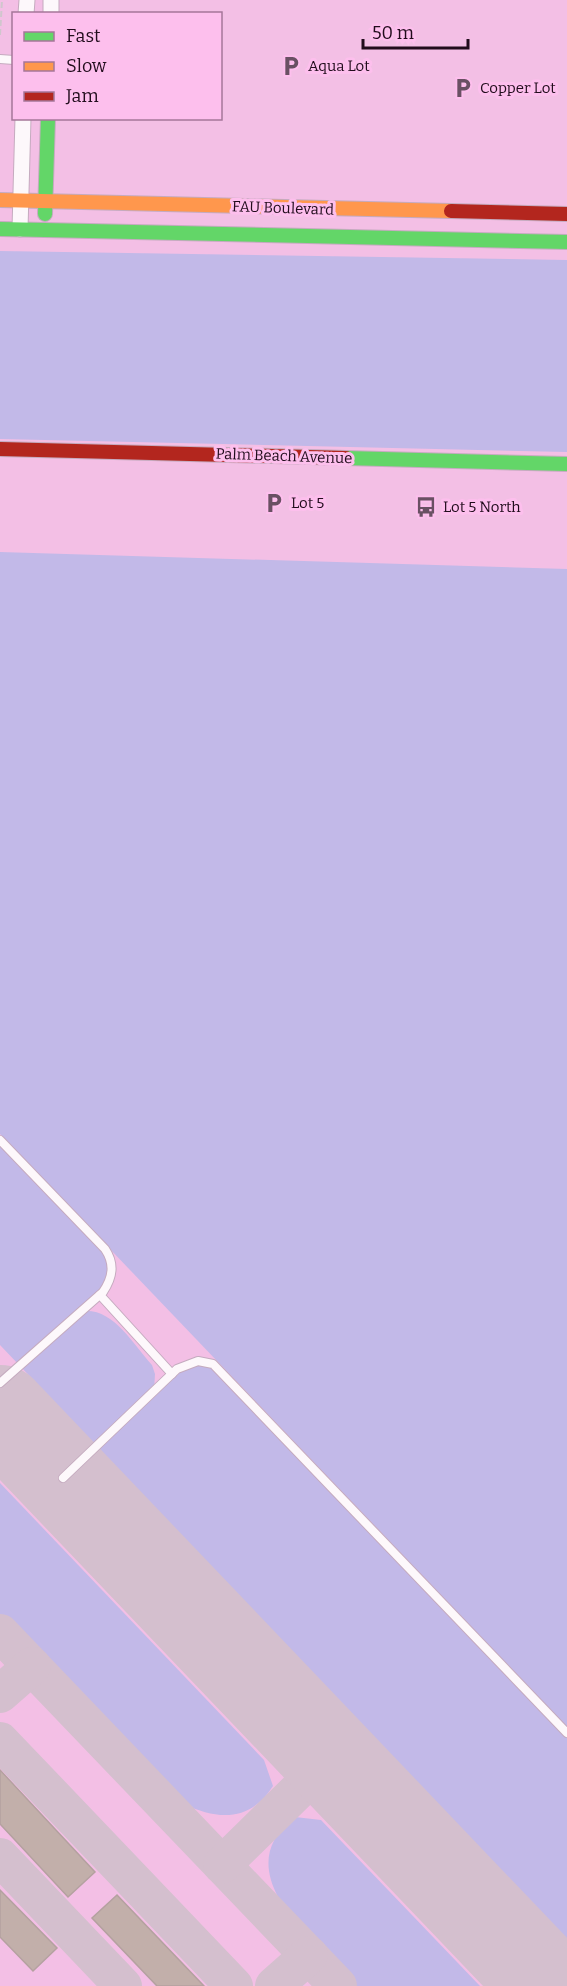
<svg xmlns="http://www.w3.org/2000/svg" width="567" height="1986" viewBox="0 0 567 1986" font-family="Bitter,serif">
  <rect width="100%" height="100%" fill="#efcde6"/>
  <path fill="#f3bfe5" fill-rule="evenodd" d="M0 0H567V1986H0ZM14 14H220V118H14Z"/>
  <g fill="#c2b9e8">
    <path d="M0 251 567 260V452L0 439Z"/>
    <path d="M0 552 567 569V1727L0 1134Z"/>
    <path d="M0 1140 110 1256 109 1283 83 1311C113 1308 133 1344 152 1365L155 1374 154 1391 177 1369 206 1361 567 1733V1940L0 1345Z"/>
    <path d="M0 1483 264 1760 273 1786C251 1821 219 1821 184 1804L0 1619Z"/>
    <path d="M295 1817 321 1820 480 1986H355C316 1943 223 1872 295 1817Z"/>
  </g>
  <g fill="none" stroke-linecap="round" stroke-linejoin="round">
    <g stroke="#d4bfce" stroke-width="38">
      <path d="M0 1633 338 1986"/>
      <path d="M0 1694 32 1666"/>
      <path d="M0 1741 234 1986"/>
      <path d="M0 1857 123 1986"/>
      <path d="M222 1865 331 1758"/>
      <path d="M274 1986 309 1955"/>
    </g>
    <path stroke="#d4bfce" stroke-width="94" d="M0 1412 548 1986"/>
  </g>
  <g fill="#c2afaa" stroke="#b4a1a0" stroke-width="1.5">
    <path d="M0 1770 95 1872 68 1897 0 1824Z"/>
    <path d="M0 1890 57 1948 33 1971 0 1937Z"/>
    <path d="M117 1895 204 1986H157L92 1918Z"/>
  </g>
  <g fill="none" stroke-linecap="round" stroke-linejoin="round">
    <g stroke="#c5abbf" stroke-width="10">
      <g id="lane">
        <path d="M0 59 14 60"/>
        <path d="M0 1140 105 1249C115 1264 113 1277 103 1292L0 1383"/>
        <path d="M100 1295 172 1374"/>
        <path d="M63 1478 177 1369 198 1361 213 1364 567 1733"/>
      </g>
    </g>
    <g stroke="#c5abbf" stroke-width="17">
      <g id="street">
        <path d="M26 14 27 0"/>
        <path d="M51 14V0"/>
        <path d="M20 229 23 118"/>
      </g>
    </g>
    <g stroke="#c5abbf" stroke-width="16">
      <g id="fast">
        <path d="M45 214 48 118"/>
        <path d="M0 229 567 242"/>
        <path d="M346 458 567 464"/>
      </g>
    </g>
    <g stroke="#c5abbf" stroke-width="16">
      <path id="slow" d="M0 200 451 211"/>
    </g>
    <g stroke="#c5abbf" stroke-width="16">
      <g id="jam">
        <path d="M451 211 567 214"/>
        <path d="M0 449 346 458"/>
      </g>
    </g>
    <path stroke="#d0c6cd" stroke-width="2" stroke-dasharray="6 3" stroke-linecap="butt" d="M0 35 2 0"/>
    <use href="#lane" stroke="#fdf8fb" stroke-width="8"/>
    <use href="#street" stroke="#fdf8fb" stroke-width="15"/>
    <use href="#fast" stroke="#63d668" stroke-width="14"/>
    <use href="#slow" stroke="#ff974d" stroke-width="14"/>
    <use href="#jam" stroke="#b3261e" stroke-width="14"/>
  </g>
  <defs>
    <g id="parking-bare" transform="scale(1.62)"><path d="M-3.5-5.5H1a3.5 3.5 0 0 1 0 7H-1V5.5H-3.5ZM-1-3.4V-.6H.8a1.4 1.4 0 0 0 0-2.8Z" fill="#695063" stroke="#fdbfed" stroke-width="2.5" paint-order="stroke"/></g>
    <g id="bus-bare" transform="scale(1.62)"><path d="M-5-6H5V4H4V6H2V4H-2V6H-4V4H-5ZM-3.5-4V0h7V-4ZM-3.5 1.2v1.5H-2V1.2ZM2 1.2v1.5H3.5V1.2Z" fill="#695063" stroke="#fdbfed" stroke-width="2.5" paint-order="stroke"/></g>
  </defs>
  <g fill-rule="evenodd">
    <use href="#parking-bare" x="291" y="66"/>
    <use href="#parking-bare" x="463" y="88"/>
    <use href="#parking-bare" x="274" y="503"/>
    <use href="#bus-bare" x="426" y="507"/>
  </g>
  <g text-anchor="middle" stroke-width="6" stroke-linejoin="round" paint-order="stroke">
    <g font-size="15" fill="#210c1c" stroke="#fdbfed" text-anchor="start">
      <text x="308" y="71">Aqua Lot</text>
      <text x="480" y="93">Copper Lot</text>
      <text x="291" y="508">Lot 5</text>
      <text x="443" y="512">Lot 5 North</text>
    </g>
    <g font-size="15" fill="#210c1c" stroke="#fdbfed">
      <text transform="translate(283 208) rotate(2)" y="5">FAU Boulevard</text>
      <text transform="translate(284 456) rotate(2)" y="5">Palm Beach Avenue</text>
    </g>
  </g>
  <rect x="12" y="12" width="210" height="108" fill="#fdbfed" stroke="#a57799" stroke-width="1.5"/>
  <rect x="24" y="32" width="30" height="9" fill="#63d668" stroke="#a57799" stroke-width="1.5"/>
  <text x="66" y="42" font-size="18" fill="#210c1c">Fast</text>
  <rect x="24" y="62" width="30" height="9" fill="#ff974d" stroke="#a57799" stroke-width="1.5"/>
  <text x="66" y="72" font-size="18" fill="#210c1c">Slow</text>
  <rect x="24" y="92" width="30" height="9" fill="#b3261e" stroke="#a57799" stroke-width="1.5"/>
  <text x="66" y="102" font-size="18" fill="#210c1c">Jam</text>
  <path d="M363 39v9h105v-9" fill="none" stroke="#210c1c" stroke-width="3"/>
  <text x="372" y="39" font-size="18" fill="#210c1c" stroke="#fdbfed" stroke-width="4.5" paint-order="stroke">50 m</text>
</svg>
